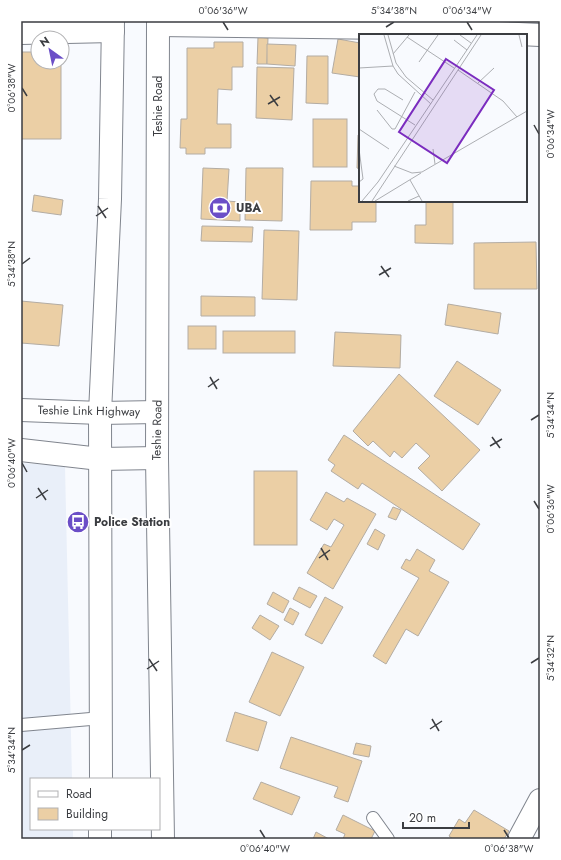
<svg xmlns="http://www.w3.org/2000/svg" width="561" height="860" viewBox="0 0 561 860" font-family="Jost,sans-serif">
  <rect width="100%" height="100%" fill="#f8fafe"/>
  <path fill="#e9eff9" d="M21 463 65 466 72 779H31V829H73V839H21Z"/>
  <g fill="#ebcfa5" stroke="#b3aca3">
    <path d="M258 37 268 38 267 64H257Z"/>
    <path d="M338 39 360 43V77L332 73Z"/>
    <path d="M214 42H243V67H232V90L218 89 217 124H231V148H205V154H186V148H180L181 119H187V48H214Z"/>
    <path d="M267 44 296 45 295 66 267 64Z"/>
    <path d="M38 51V62H61V139H21V52H38Z"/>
    <path d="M526 55 527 106H526Z"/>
    <path d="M307 56H328V104L306 103Z"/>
    <path d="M257 67 294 68 292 120 256 118Z"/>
    <rect x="313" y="119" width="34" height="48"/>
    <path d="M358 135H360V169L357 168Z"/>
    <path d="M203 168 229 169 227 201 240 202V221L201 219Z"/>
    <path d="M246 168H283L282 221 245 220Z"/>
    <path d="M311 181H352V186H360V201H376V222H352V230H310Z"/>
    <path d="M34 195 63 200 61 215 32 211Z"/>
    <path d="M426 201H453V244L415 243V225H426Z"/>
    <path d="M202 226 253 227 252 242 201 241Z"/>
    <path d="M264 230 299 231 297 300 262 299Z"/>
    <path d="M536 242 537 289H474V243Z"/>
    <path d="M201 296 255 297V316H201Z"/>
    <path d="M21 301 63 305 59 346 21 343Z"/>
    <path d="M448 304 501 313 498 334 445 325Z"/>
    <rect x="188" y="326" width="28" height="23"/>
    <rect x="223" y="331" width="72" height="22"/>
    <path d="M335 332 401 335 400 368 333 366Z"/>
    <path d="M457 361 501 390 478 425 434 396Z"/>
    <path d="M399 374 480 450 442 491 418 468 430 456 416 443 402 458 394 451 390 457 373 441 368 446 353 431Z"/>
    <path d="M344 435 480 524 463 550 362 483 358 489 331 471 335 465 328 460Z"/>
    <rect x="254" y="471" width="43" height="74"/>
    <path d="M326 492 344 502 347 498 376 514 333 589 307 573 324 544 331 547 344 525 334 519 327 530 310 520Z"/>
    <path d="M393 507 401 510 396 520 388 517Z"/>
    <path d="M375 529 385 535 378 550 367 544Z"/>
    <path d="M417 549 435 560 429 571 449 582 418 636 406 629 386 664 373 656 419 578 401 568 406 559 410 561Z"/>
    <path d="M299 587 317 596 310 608 293 599Z"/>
    <path d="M273 592 289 601 283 613 267 604Z"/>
    <path d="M325 597 343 607 322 644 305 635Z"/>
    <path d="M290 608 299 613 293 625 284 620Z"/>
    <path d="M260 615 279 626 270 640 252 628Z"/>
    <path d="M272 652 304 667 280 716 249 702Z"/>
    <path d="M235 712 267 722 258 751 226 741Z"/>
    <path d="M291 737 362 761 348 802 334 797 338 787 280 768Z"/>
    <path d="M356 743 371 746 369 757 353 754Z"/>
    <path d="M261 782 300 797 292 815 253 799Z"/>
    <path d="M474 810 509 831 504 839H453L449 836 459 819 465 823Z"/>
    <path d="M343 815 375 831 371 839H343L345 834 336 830Z"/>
    <path d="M316 832 329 839H313Z"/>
  </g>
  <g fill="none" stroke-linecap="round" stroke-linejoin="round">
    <g stroke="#80858e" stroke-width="14">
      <g id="lane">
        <path d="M21 725 102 718"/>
        <path d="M373 818 388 839"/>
      </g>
    </g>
    <g stroke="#80858e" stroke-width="24">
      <g id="street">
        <path d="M158 25 389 28 540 35"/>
        <path d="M21 33 113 31"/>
      </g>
    </g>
    <g stroke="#80858e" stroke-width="24">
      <g id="secondary">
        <path d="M21 410 100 413 157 412"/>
        <path d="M21 450 100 459 157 458"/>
        <path d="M519 839 540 800"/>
      </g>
    </g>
    <g stroke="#80858e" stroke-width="24">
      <g id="primary">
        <path d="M158 21 157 458 163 839"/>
        <path d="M101 779 100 413 110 199 113 21"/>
        <path d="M100 839V829"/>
      </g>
    </g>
    <use href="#lane" stroke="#fff" stroke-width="12"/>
    <use href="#street" stroke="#fff" stroke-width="22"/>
    <use href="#secondary" stroke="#fff" stroke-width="22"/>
    <use href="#primary" stroke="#fff" stroke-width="22"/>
  </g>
  <path fill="none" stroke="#3b3d41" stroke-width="1.5" d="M223 22 228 30M467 22 472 30M386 27 394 22M22 88 27 96M270 95 278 106M268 104 280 97M534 125 539 134M98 206 106 218M96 216 108 208M22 264 30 258M381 266 389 277M379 275 391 268M210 377 217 389M208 387 219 379M531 420 539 415M492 437 500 448M490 446 502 439M22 463 27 472M38 488 46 500M36 498 48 490M534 501 539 509M321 548 328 560M319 558 330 550M149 659 157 671M531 663 539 658M147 669 159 661M432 719 439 731M430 729 442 721M22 750 30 745M260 830 265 838M504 830 509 838"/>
  <defs>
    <g id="bank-disc" transform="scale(1.15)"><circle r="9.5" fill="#6b4ec7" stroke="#fff"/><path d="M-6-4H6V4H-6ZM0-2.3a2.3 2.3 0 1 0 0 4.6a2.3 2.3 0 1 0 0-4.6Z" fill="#fff"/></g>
    <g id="bus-disc" transform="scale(1.15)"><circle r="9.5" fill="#6b4ec7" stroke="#fff"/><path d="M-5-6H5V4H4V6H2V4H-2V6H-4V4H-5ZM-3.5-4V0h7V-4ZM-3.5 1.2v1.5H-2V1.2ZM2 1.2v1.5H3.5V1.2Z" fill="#fff"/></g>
  </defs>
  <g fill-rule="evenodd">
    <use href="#bank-disc" x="220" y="208"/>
    <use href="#bus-disc" x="78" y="522"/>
  </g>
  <g text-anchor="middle" stroke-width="4" stroke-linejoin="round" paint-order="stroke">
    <g font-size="12" fill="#3b3d41" stroke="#fff">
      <text transform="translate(158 106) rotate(-90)" y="4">Teshie Road</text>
      <text transform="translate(89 411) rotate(1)" y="4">Teshie Link Highway</text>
      <text transform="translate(157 430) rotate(-89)" y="4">Teshie Road</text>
    </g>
    <g font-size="12" font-weight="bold" fill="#3b3d41" stroke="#fff" text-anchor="start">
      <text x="236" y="212">UBA</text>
      <text x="94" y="526">Police Station</text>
    </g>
  </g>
  <g transform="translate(359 34)">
    <rect width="168" height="168" fill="#f8fafe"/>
    <path fill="none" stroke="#acaeb2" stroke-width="1" d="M25 1 34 32 39 40 72 70M29 1 37 29 47 43 74 66M101 1 112 9M160 1 163 13M48 3 95 34M95 6 108 16M34 20 50 1M60 28 79 1M0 34 34 32M99 36 144 67 158 83M119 49 135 34M44 66 26 55H19L15 60 18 67 56 91M18 76 33 95H36L56 58M0 95 30 115M0 115 4 145 0 148M74 115 76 130M35 132 53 139 63 138 168 77M51 146 63 167M3 167 19 148 118 1M13 167 122 1M16 167 62 139M49 167 60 162"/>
    <path fill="#7b2cbf" fill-opacity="0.15" stroke="#7b2cbf" stroke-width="2" d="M87 25 135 56 88 129 40 98Z"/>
    <rect width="168" height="168" fill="none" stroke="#3b3d41" stroke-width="2"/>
  </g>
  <rect width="561" height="860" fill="none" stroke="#ffffff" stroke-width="44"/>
  <rect x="30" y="778" width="130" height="52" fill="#ffffff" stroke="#b1b1b3"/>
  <rect x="38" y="791" width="20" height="6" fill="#ffffff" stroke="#b1b1b3"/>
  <text x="66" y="798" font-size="12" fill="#3b3d41">Road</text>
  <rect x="38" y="808" width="20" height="12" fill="#ebcfa5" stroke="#b1b1b3"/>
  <text x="66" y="818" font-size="12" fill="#3b3d41">Building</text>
  <g transform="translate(50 50) rotate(327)"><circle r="19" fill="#ffffff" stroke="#b1b1b3"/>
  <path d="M0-3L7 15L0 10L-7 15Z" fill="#6b4ec7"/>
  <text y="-6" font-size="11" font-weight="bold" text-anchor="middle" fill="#3b3d41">N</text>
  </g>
  <path d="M403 822v6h66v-6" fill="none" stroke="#3b3d41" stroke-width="2"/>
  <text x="409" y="822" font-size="12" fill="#3b3d41" stroke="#ffffff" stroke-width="3" paint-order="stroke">20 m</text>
  <rect x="22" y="22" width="517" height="816" fill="none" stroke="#3b3d41" stroke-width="1.5"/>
  <g font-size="10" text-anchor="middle" fill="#3b3d41">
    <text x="223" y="14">0°06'36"W</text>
    <text x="394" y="14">5°34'38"N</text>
    <text x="467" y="14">0°06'34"W</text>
    <text transform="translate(11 88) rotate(-90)" y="4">0°06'38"W</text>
    <text transform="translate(550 134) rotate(-90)" y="4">0°06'34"W</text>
    <text transform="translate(11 264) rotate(-90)" y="4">5°34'38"N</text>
    <text transform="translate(550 415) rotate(-90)" y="4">5°34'34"N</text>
    <text transform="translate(11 463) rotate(-90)" y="4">0°06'40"W</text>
    <text transform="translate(550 509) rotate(-90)" y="4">0°06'36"W</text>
    <text transform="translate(550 658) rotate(-90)" y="4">5°34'32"N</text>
    <text transform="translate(11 750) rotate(-90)" y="4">5°34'34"N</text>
    <text x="265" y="852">0°06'40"W</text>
    <text x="509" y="852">0°06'38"W</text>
  </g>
</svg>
